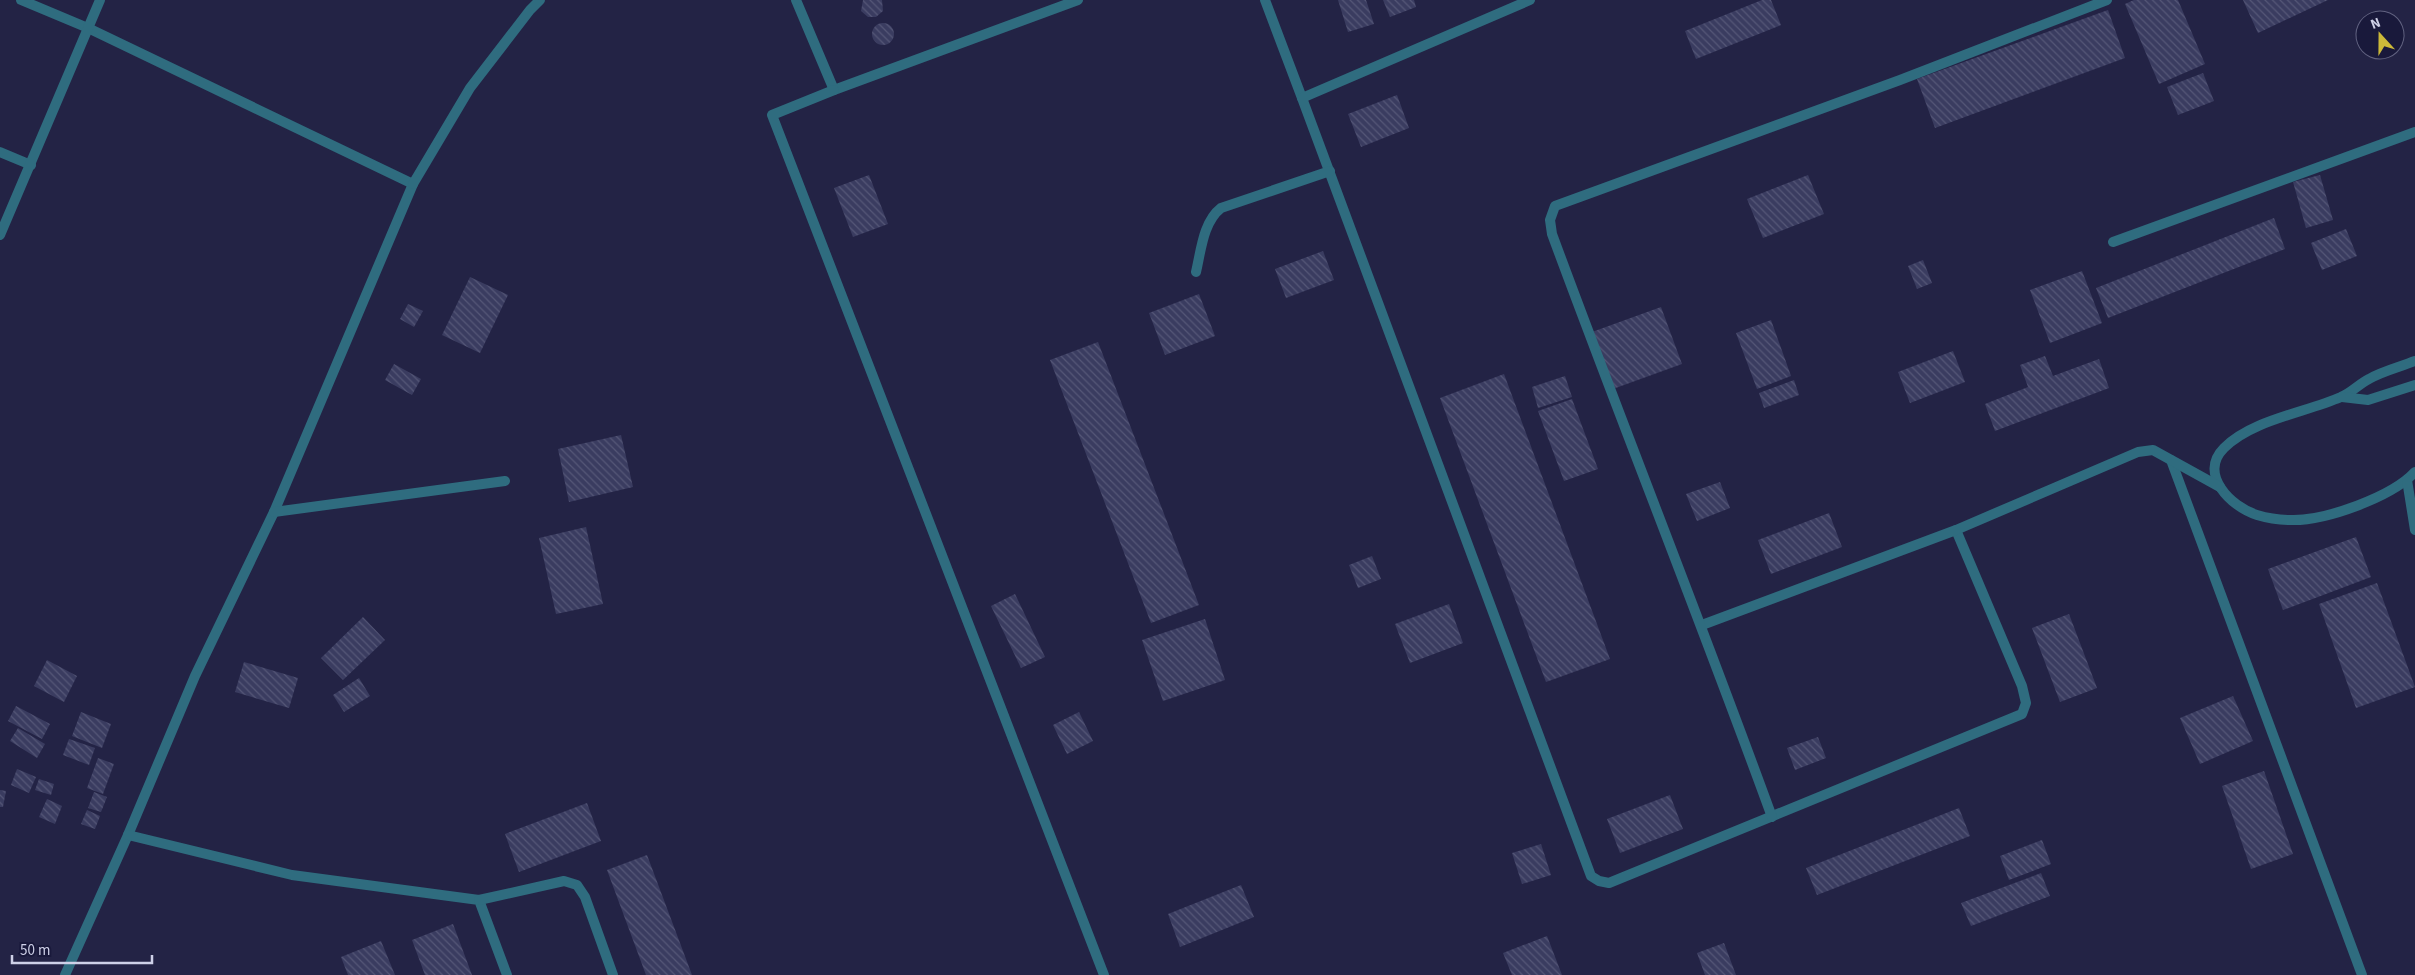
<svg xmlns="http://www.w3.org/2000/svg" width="2415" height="975" viewBox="0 0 2415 975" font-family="'Source Sans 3',sans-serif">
  <defs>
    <pattern id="building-back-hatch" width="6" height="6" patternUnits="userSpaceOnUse" patternTransform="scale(1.25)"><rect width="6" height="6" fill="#3a3c60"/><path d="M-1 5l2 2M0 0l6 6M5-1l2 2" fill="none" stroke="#555777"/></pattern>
  </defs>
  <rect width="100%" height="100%" fill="#232345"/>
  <g fill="url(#building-back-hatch)">
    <path d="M863 0H882L883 11 876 17H868L861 11Z"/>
    <path d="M1338 0H1366L1374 24 1348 32Z"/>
    <path d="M1383 0H1414L1416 7 1390 17Z"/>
    <path d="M1762 0H1771L1781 25 1696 59 1685 31Z"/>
    <path d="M2134 0H2178L2205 64 2159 84 2125 4Z"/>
    <path d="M2243 0H2328L2258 33Z"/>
    <path d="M2108 10 2125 58 1935 128 1917 79Z"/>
    <circle cx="883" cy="34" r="11"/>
    <path d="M2203 73 2214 101 2178 115 2167 87Z"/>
    <path d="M1397 95 1409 128 1361 147 1348 114Z"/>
    <path d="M869 175 888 224 853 237 834 188Z"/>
    <path d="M1808 175 1824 214 1763 238 1747 199Z"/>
    <path d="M2320 175 2333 220 2306 228 2293 182Z"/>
    <path d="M2274 218 2285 249 2108 318 2096 288Z"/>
    <path d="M2346 229 2357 256 2322 270 2311 243Z"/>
    <path d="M1323 251 1334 280 1286 298 1275 269Z"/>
    <path d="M1923 260 1932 283 1917 289 1908 266Z"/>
    <path d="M2082 271 2102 323 2050 343 2030 290Z"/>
    <path d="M470 277 508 295 480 353 442 335Z"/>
    <path d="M1199 294 1215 336 1165 355 1149 313Z"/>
    <path d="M408 304 423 311 414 327 400 319Z"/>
    <path d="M1661 307 1682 364 1613 389 1592 332Z"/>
    <path d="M1771 320 1791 376 1757 389 1736 333Z"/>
    <path d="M1098 342 1199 605 1151 623 1050 360Z"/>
    <path d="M1953 351 1965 382 1910 403 1898 372Z"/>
    <path d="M2045 356 2053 376 2099 359 2109 388 1995 431 1985 404 2028 387 2020 365Z"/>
    <path d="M394 364 421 379 412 395 385 380Z"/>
    <path d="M1504 374 1610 659 1546 682 1440 398Z"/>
    <path d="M1565 376 1572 397 1538 408 1532 387Z"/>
    <path d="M1794 380 1799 395 1764 408 1759 393Z"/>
    <path d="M1572 399 1598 469 1564 481 1538 411Z"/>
    <path d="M621 435 633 487 569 502 558 449Z"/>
    <path d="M1720 482 1730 508 1697 521 1686 494Z"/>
    <path d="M1829 513 1842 547 1771 574 1758 540Z"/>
    <path d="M586 527 603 604 556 614 539 538Z"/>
    <path d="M2356 537 2371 577 2283 610 2268 569Z"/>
    <path d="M1372 556 1381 579 1358 588 1349 565Z"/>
    <path d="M2377 583 2415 687 2356 708 2319 604Z"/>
    <path d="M1015 594 1045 657 1021 668 991 606Z"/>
    <path d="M1449 604 1463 643 1410 663 1395 624Z"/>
    <path d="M2069 614 2097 688 2060 702 2032 628Z"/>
    <path d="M363 617 385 640 343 680 321 658Z"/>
    <path d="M1205 619 1225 680 1163 701 1142 640Z"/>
    <path d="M47 660 77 676 64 702 34 686Z"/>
    <path d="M244 662 298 678 289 708 235 692Z"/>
    <path d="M359 678 370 696 344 712 333 695Z"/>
    <path d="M2233 696 2253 741 2200 764 2180 718Z"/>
    <path d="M16 706 50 724 42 739 8 721Z"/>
    <path d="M81 712 111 724 102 748 72 736Z"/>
    <path d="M1079 712 1093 741 1067 754 1053 725Z"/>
    <path d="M18 728 45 744 37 758 10 741Z"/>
    <path d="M1818 737 1826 758 1795 770 1787 748Z"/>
    <path d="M69 739 95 748 89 765 63 755Z"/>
    <path d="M98 758 114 764 103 794 87 788Z"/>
    <path d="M17 769 36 777 29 793 11 785Z"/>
    <path d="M2264 771 2293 854 2251 869 2222 786Z"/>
    <path d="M39 779 54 784 51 795 35 790Z"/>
    <path d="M0 790 6 791 3 807H0Z"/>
    <path d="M94 792 107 797 101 812 88 808Z"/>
    <path d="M1670 795 1683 829 1620 853 1607 819Z"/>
    <path d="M47 799 62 806 55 824 39 817Z"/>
    <path d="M587 803 601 841 519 872 505 834Z"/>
    <path d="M1959 808 1970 836 1817 895 1806 868Z"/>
    <path d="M87 810 100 816 95 829 81 824Z"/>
    <path d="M2042 840 2051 864 2009 880 2000 856Z"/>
    <path d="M1541 844 1551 875 1522 884 1512 853Z"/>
    <path d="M647 855 692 975H646L607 870Z"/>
    <path d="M2041 873 2050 896 1971 926 1961 903Z"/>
    <path d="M1241 885 1254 917 1180 947 1168 914Z"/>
    <path d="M453 924 472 975H425L412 940Z"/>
    <path d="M1547 936 1562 975H1512L1503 953Z"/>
    <path d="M381 941 395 975H348L341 957Z"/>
    <path d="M1724 943 1736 975H1705L1697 953Z"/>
  </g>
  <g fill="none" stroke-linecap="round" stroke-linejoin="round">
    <g stroke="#2f6c7f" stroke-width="10">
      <path d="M21 0 88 28 413 184 274 512 195 676 128 835 65 975"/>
      <path d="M796 0 834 90 1078 0"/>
      <path d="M1265 0 1302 98"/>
      <path d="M1530 0 1302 98 1591 876 1599 881 1609 883 2022 714 2026 703 2022 686 1956 530"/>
      <path d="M834 90 772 115 1104 975"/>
      <path d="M0 152 31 165"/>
      <path d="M413 184 470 88 530 10 540 0"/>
      <path d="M0 235 100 0"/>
      <path d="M2113 242 2415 132"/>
      <path d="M1196 272C1201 251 1203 222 1221 208L1330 171"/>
      <path d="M2415 361C2400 367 2383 371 2369 379 2359 384 2351 393 2341 397 2304 413 2252 420 2224 448 2198 474 2231 507 2257 515 2267 518 2281 520 2291 520 2325 521 2392 497 2415 472"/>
      <path d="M2342 397 2368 400 2415 385"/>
      <path d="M2171 460 2362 975"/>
      <path d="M2407 480 2415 530"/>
      <path d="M274 512 505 481"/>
      <path d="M1702 625 1956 530 2138 452 2153 450 2220 487"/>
      <path d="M1772 817C1701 622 1624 429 1552 234L1550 220 1555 206 1900 80 2107 0"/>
      <path d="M128 835 292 875 479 900 507 975"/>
      <path d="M479 900 564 881 577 885 585 897 613 975"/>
    </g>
  </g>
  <g transform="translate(2380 35) rotate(339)"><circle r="24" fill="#19193b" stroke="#616280"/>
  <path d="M0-4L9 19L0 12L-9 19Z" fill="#ccb939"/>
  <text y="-8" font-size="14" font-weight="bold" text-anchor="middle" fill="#ced0e7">N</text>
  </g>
  <path d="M12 955v8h140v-8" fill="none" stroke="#ced0e7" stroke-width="2.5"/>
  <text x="20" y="955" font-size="15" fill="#ced0e7" stroke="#19193b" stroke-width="4" paint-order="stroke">50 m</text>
</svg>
